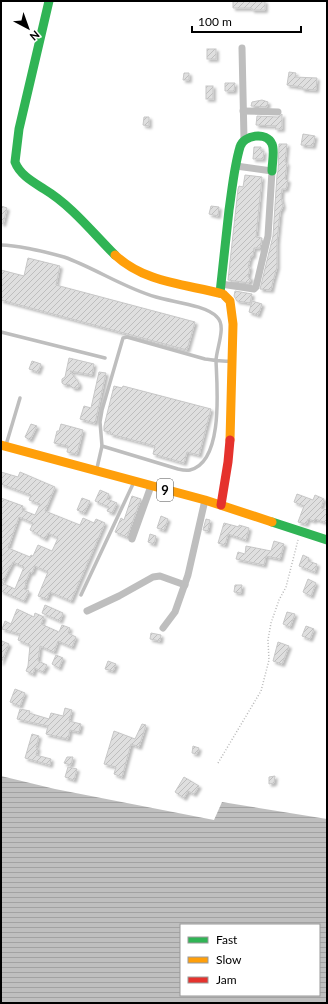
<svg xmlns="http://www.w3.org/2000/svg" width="328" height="1004" viewBox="0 0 328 1004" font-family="Lato,sans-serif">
  <defs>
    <pattern id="water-rules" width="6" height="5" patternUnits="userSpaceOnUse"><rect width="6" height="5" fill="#bfbfbf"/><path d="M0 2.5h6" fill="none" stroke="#a2a2a2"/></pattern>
    <pattern id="building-hatch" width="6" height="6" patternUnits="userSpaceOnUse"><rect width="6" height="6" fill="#dfdfdf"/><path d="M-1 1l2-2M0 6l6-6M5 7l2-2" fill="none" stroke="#bebebe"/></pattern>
    <filter id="shadow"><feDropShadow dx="2.5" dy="2.5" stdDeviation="1" flood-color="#0004"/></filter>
  </defs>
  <rect width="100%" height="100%" fill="#fff"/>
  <path fill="url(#water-rules)" fill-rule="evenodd" d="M1 776 55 789 214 820 222 802 327 819V1003H1ZM181 925H319V995H181Z"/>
  <g fill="url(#building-hatch)" stroke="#c7c7c7" fill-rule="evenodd" filter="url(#shadow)">
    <path d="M233 1H265V10H252V8H233Z"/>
    <rect x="207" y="49" width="9" height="10"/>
    <path d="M289 72 296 73 295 77 317 78 316 90 302 89V87L287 85Z"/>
    <path d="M184 73H189V80H183Z"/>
    <path d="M225 83H235L234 91H225Z"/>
    <rect x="206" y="86" width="7" height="13"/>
    <path d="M262 100 268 102 267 107 251 106 252 102Z"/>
    <path d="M282 114V129H275L276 126 256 125 257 116 278 117Z"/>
    <path d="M144 117H149V126L143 125Z"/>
    <path d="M303 134 315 136 313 146 301 145Z"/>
    <path d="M279 144H287L285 162 287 163 285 179 288 180 286 189H282L281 197 283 206 280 212 277 242V267L273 281 271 290 260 289 273 236 277 175 278 171Z"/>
    <path d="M254 147H261V151H264L263 159H253Z"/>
    <path d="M245 175 262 177 256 237 262 238 260 248H254L253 256H251L248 267H250L248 277 251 278 249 283 228 280 238 189 239 186 243 187Z"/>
    <path d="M1 206 7 208 3 224 1 223Z"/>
    <path d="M211 206 219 207 218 216 209 214Z"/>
    <path d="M28 258 60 266 56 285 195 322 187 350 1 300V270L24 276Z"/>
    <path d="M235 291 252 294 250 303 237 301 234 296Z"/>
    <path d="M252 301 262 304 258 315 249 312Z"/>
    <path d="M69 358 94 364 92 375 70 371 79 383V387L77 388H73L69 384 65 385 62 383V379L65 377Z"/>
    <path d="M32 361 41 364 38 372 29 369Z"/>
    <path d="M99 372 106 373 95 423 80 419 84 406 91 408Z"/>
    <path d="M114 386 122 388 123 386 211 409 199 455 187 452 184 463 153 454 155 446 110 434 111 432 104 431V426Z"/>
    <path d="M31 424 37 426 30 440 25 437Z"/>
    <path d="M61 424 83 430 77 454 67 452 68 446 54 443 57 431H59Z"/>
    <path d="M1 472 18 477 20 472 55 487 45 511 80 525 83 518 94 523 96 519 105 523 71 601 50 592 47 599 38 596 48 572 35 566 32 573 30 572 25 584H26L24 589 29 591 24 601 1 591V572L3 568 1 567V498L23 506 22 510 35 515 40 504 29 500 31 495 1 484ZM19 517 33 523 30 530 38 534V535L45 539 48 533 58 538 52 551 38 545 33 556 31 555 30 557 8 548ZM13 562 24 567 15 589 2 583Z"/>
    <path d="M100 490 109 494 107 499 117 503 112 513 107 511 109 507 95 501Z"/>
    <path d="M297 494 313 500 315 495 324 499 321 508 327 510V523L315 519 314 521 308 519 306 524 298 522 304 506 294 502Z"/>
    <path d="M132 496 141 499 127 537 115 532 121 518 124 520Z"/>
    <path d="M82 498 90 501 84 513 77 510Z"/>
    <path d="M161 516 168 519 164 530 157 528Z"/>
    <path d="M206 519 210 520 208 531 203 530Z"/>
    <path d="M224 523 239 527V525L249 528 246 540 228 534 225 545 218 543Z"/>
    <path d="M150 534 156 536 154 544 148 542Z"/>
    <path d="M274 541 284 544 280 559 266 556 264 565 236 559 238 552 245 554 246 546 271 551Z"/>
    <path d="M303 555 309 558 308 561 317 564 315 572 299 566Z"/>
    <path d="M308 579 316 583 311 596 303 592Z"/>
    <path d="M235 585H242L241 593 234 592Z"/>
    <path d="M45 605 63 613 60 621 42 613Z"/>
    <path d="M17 609 34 617 35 613 44 617 41 624 59 632 62 625 70 628 68 633 76 637 72 647 58 641 54 652 40 646 38 661 47 665 43 672 35 668 33 674 26 671 28 666 30 645 18 640 20 634 2 629 5 621 11 624Z"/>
    <path d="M287 612 295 614 290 627 283 624Z"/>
    <path d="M306 626 314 629 310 639 302 636Z"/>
    <path d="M151 633 161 635 160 641 150 639Z"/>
    <path d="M2 641 9 644 1 663V645Z"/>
    <path d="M278 642 289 646 282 664 273 661Z"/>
    <path d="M56 655 63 658 59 668 52 664Z"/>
    <path d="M108 661 116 664 113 671 105 669Z"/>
    <path d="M15 689 25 693 20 706 10 702Z"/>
    <path d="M65 708 72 710 69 721 81 724 79 732 70 730 68 739 46 734 48 726 17 719 20 709 30 711 29 713 49 719 51 713 63 716Z"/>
    <path d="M142 724 146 725 139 747 131 744 122 777 114 774 116 767 104 764 114 731 135 739Z"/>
    <path d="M32 734 39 736 36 748H38L36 755 51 759 50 765 25 758Z"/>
    <path d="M193 746 199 748 197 754 192 753Z"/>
    <path d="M67 757H73L71 765 64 763Z"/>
    <path d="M68 767 77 769 74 780 65 777Z"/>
    <path d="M275 776 274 783 269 784V777Z"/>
    <path d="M184 777 199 786 194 794 188 791 184 798 175 792Z"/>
  </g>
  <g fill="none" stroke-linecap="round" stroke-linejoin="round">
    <path stroke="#b9b9b9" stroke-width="1.5" stroke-dasharray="1 2" stroke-linecap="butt" d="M218 763 261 691 269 660 268 640 271 623 279 600 286 587 298 540"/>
    <g stroke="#bebebe" stroke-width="3.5">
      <path d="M1 245C12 245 21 247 31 249 42 251 53 254 64 257 95 268 124 288 156 297 172 302 206 305 217 317 227 326 216 349 216 361 217 386 224 462 190 470 186 471 182 470 178 469L102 446 100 422 102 410 123 338 127 337 205 359C213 360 222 362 230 361"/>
      <path d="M1 332 105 358"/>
      <path d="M6 445 20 398"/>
      <path d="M97 468 102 446"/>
      <path d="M81 595 133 484"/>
    </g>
    <g stroke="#bebebe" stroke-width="7">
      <path d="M242 48 244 139"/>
      <path d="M243 111 278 112"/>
      <path d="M221 284 254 289 256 287 268 236 272 171 236 166"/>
      <path d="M132 539 151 486"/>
      <path d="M87 611 119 596 153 577 160 576 185 585"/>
      <path d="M163 628 175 612 188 575 205 500"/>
    </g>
    <g stroke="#30b455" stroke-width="9">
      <path d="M49 1 19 129 15 162C20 175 33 182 44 189 72 206 92 232 115 255"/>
      <path d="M220 293C223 265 226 238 229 210 232 190 234 167 240 147 243 135 267 131 272 144 275 150 272 163 272 171"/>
      <path d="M272 522 327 540"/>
    </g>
    <g stroke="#ff9f0a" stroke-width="9">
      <path d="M115 255C145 283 185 284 223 294L230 301 233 324 230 440"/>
      <path d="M1 445 205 500 272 522"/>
    </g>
    <path stroke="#e5322d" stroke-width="9" d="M221 505 228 462 230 440"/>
  </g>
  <g text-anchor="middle" stroke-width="3" stroke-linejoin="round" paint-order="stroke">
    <rect fill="#fff" stroke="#4c4c4c" stroke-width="1" x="157" y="479" width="16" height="22" rx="3"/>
    <g font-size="13" font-weight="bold" fill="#000">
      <text x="165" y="495">9</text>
    </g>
  </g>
  <rect width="328" height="1004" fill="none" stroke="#000000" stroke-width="4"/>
  <rect x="180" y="924" width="140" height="72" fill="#ffffff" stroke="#999999"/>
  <rect x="188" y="937" width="20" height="6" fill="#30b455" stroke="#999999"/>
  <text x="216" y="944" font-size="12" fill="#000000">Fast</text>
  <rect x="188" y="957" width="20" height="6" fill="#ff9f0a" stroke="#999999"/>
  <text x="216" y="964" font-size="12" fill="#000000">Slow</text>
  <rect x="188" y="977" width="20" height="6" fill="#e5322d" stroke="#999999"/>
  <text x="216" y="984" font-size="12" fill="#000000">Jam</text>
  <g transform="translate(28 28) rotate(139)" stroke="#ffffff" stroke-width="3" paint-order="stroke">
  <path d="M0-3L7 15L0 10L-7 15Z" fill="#000000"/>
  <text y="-6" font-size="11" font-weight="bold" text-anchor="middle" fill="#000000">N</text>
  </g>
  <path d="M192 26v6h109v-6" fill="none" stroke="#000000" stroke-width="2"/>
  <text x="198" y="26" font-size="12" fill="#000000" stroke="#ffffff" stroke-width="3" paint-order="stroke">100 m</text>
</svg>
